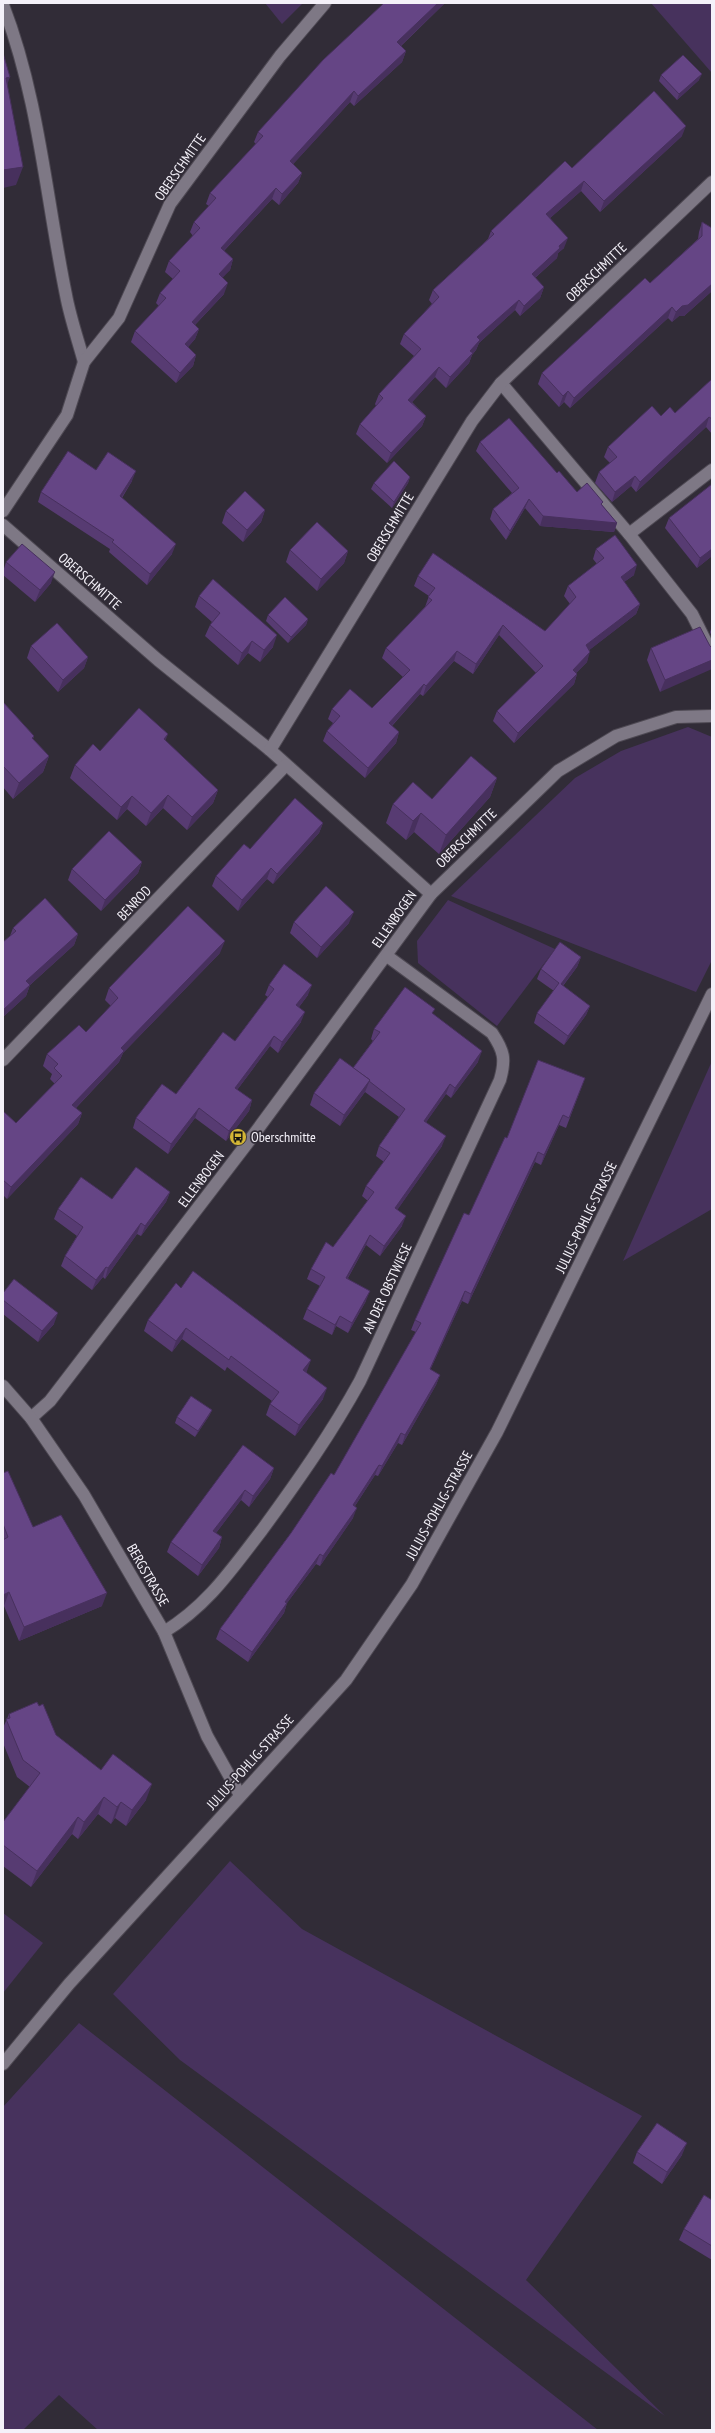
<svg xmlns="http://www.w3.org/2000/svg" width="715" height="2433" viewBox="0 0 715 2433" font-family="'PT Sans Narrow',sans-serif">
  <rect width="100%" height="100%" fill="#312c37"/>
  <g fill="#47325d">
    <path d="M265 3H303L282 24Z"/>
    <path d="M651 3H712V73Z"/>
    <path d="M688 727 712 737V960L696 992 451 896 575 778 621 751Z"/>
    <path d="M448 900 555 949 497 1026 418 963 417 941Z"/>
    <path d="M712 1061V1209L623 1261Z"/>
    <path d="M230 1861 302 1929 642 2116 526 2280 665 2416 180 2060 113 1994Z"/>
    <path d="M3 1913 43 1943 3 1993Z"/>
    <path d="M79 2023 598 2430H98L59 2395 23 2430H3V2107Z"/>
  </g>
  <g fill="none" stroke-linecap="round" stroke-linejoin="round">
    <g stroke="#4e4953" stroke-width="14">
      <g id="street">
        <path d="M3 5C39 98 46 198 66 295 70 317 78 340 84 362"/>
        <path d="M501 383 629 534 712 470"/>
        <path d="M3 511 67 415 84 362 119 318 170 204 280 56 325 3"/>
        <path d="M3 525 158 660 270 750 431 894"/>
        <path d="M629 534 692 614 712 654"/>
        <path d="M270 750 472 421 501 383 712 182"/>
        <path d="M3 1060 286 765"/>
        <path d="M31 1418 50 1401 249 1141 431 894 558 771 616 736 676 717 712 716"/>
        <path d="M164 1632C208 1605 231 1570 262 1530 297 1482 331 1434 360 1381L500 1080C506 1059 504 1051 492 1033L387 956"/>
      </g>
    </g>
    <g stroke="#4e4953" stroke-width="14">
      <g id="secondary">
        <path d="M3 1386 31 1418 84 1495 164 1632 207 1736 240 1795"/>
        <path d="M3 2064 69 1984 346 1680 412 1584 497 1432 712 994"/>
      </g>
    </g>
    <use href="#street" stroke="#7e7885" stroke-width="12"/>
    <use href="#secondary" stroke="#7e7885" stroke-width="12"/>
  </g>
  <g fill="#573b72">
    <path d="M384 3H445L401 46 406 51 402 62 354 106 350 102 293 164 302 173 298 183 279 205 272 199 224 251 233 259 230 270 222 277 224 294 195 325 199 329 195 339 188 347 196 355 193 366 176 383 131 342 135 331 159 306 156 303 160 293 173 279 165 272 169 261 193 236 190 232 194 222 209 206 206 204 210 193 256 144 254 142 258 132Z"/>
    <path d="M661 75 699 80 677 100 659 81Z"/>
    <path d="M682 136 600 212 581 191 550 218 564 248 558 253 557 258 535 278 544 287 540 298 520 316 515 310 479 343 476 350 472 355 469 363 446 388 435 377 412 402 426 416 422 426 387 463 356 434 360 424 376 406 375 404 379 394 414 356 400 344 404 334 432 304 429 300 433 290 488 239 491 231 572 168Z"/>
    <path d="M702 222 712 228V291L684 316H679L672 322 668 318 570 408 564 402 559 407 538 384 542 373 650 283 698 239 699 232Z"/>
    <path d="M712 379V434L706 427 636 492 631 486 612 502 595 483 599 472 610 463 604 457 608 447 661 416 675 413Z"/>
    <path d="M480 442 557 473 577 492 602 505 617 523 614 532 540 526 525 508 506 540 490 519 493 509 512 493 476 451Z"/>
    <path d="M96 470 132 481 122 498 172 554 147 585 109 552 110 549 38 502 41 492Z"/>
    <path d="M410 477 408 483 392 508 371 489 374 483Z"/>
    <path d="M265 510 261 522 243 542 222 523 226 511Z"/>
    <path d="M669 518 712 556 697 568 665 528Z"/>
    <path d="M596 549 634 575 624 582 640 604 636 614 589 650 587 662 576 673 577 674 574 684 514 743 493 721 497 711 536 673 499 635 473 674 454 661 423 696 420 694 392 726 399 732 396 743 365 778 323 741 327 731 333 723 328 719 332 709 372 708 403 677 382 658 386 648 425 607 429 596 414 586 418 576 545 631 570 604 564 596 568 586 597 564 593 559Z"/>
    <path d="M290 550 348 551 344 563 317 591 286 562Z"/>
    <path d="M6 562 51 583 35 602 3 575V572Z"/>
    <path d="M199 596 273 647 260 662 248 653 238 665 205 636 210 625 212 622 195 607Z"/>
    <path d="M268 615 308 619 306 625 288 643 266 621Z"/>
    <path d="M712 626V638L710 632Z"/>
    <path d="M31 646 88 657 84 668 58 692 27 658Z"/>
    <path d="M710 646 660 692 647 660 651 648Z"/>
    <path d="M3 702 34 736 33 739 49 756 43 772 13 799 3 787Z"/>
    <path d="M165 741 218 790 213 803 187 830 163 808 146 826 127 809 117 820 70 778 75 765 100 751Z"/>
    <path d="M497 778 490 797 439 854 414 832 406 840 386 823 393 804 432 799Z"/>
    <path d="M323 823 319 833 273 884 267 879 238 911 212 886 216 876 250 849Z"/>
    <path d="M142 862 138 873 101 911 68 880 72 869Z"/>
    <path d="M294 922 349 923 317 958 290 933Z"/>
    <path d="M13 928 78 934 74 945 30 985 26 996 3 1017V942L10 936Z"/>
    <path d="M220 953 123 1053 119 1062 76 1108 82 1113 78 1124 7 1199 3 1195V1111L16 1123 55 1084 50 1079 52 1074 43 1066 47 1054 86 1032 111 1006 105 1000 109 988Z"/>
    <path d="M581 957 577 967 563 986 590 1006 586 1015 564 1045 534 1023 537 1013 554 991 537 979 541 969Z"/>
    <path d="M269 985 308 995 299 1007 301 1022 278 1053 270 1046 237 1090 252 1100 249 1111 226 1141 195 1118 168 1154 133 1128 136 1118 176 1094 235 1041 268 997 265 995Z"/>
    <path d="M433 1014 478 1062 451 1098 446 1094 426 1122 442 1146 397 1210 402 1226 380 1256 366 1245 348 1278 366 1301 348 1333 336 1326 332 1335 303 1319 307 1309 320 1286 307 1279 311 1269 333 1247 368 1201 362 1196 366 1186 384 1162 376 1156 379 1146 399 1117 365 1092 340 1126 310 1105 314 1093 353 1068 373 1041 371 1039 374 1029Z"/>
    <path d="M585 1078 566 1128 559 1125 541 1165 535 1162 468 1304 462 1301 430 1370 440 1375 436 1385 402 1445 398 1443 378 1476 375 1475 355 1506 353 1518 320 1566 316 1564 287 1603 284 1613 248 1662 216 1639 220 1629 291 1533 334 1475 416 1332 411 1330 415 1320 469 1215 507 1138Z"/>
    <path d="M170 1192 166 1202 141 1236 137 1234 105 1279 103 1277 92 1290 61 1266 65 1256 77 1236 54 1219 58 1209 112 1199Z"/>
    <path d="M181 1288 307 1371 306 1372 323 1399 295 1436 266 1415 270 1404 272 1401 227 1367 225 1371 182 1339 172 1352 144 1331 148 1320Z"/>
    <path d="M3 1293 54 1324 38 1342 3 1314Z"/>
    <path d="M212 1410 209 1416 195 1437 175 1423 177 1417Z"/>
    <path d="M274 1468 270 1479 249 1507 241 1500 216 1533 222 1537 219 1548 198 1576 167 1552 171 1542Z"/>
    <path d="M3 1473 33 1527 102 1606 19 1641 4 1606H3Z"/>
    <path d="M9 1714 56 1735 101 1770 146 1800 126 1826 115 1818 111 1824 98 1814 78 1839 72 1834 31 1887 3 1866V1822L30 1787 17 1777 3 1743V1728Z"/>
    <path d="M637 2152 682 2155 662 2184 633 2163Z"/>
    <path d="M712 2200V2260L679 2240 684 2229Z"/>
  </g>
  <g fill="#47305d">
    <path d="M438 3H445L394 52 397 42Z"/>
    <path d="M406 51 402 62 354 106 358 96Z"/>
    <path d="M702 74 699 80 677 100 679 94Z"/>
    <path d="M10 77 3 96 6 78Z"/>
    <path d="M354 91 350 102 286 172 290 161Z"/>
    <path d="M686 126 682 136 600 212 604 201Z"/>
    <path d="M23 167 16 185 3 188V170Z"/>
    <path d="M302 173 298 183 279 205 282 194Z"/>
    <path d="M584 181 581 191 542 225 546 214Z"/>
    <path d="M276 188 272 199 217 258 221 248Z"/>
    <path d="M568 238 564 248 558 253 557 258 528 284 532 274 559 246Z"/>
    <path d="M233 259 230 270 216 285 219 274Z"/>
    <path d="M228 283 224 294 188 332 192 322Z"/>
    <path d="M712 284V291L684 316H679L672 322 676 312 682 306Z"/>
    <path d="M544 287 540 298 520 316 524 306Z"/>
    <path d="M519 300 515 310 479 343 476 350 472 355 469 363 446 388 450 377 470 351 477 337Z"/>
    <path d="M672 307 668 318 570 408 574 398Z"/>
    <path d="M199 329 195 339 181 355 185 344Z"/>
    <path d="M196 355 193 366 176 383 180 373Z"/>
    <path d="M439 367 435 377 405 410 408 400Z"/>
    <path d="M568 391 564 402 559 407 563 396Z"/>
    <path d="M426 416 422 426 387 463 391 453Z"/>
    <path d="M709 417 706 427 636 492 640 482Z"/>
    <path d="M136 471 132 481 116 506 120 496Z"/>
    <path d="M635 476 631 486 612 502 615 492Z"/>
    <path d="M410 477 408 483 392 508 394 502Z"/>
    <path d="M529 499 525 508 506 540 510 531Z"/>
    <path d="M265 510 261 522 243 542 247 530Z"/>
    <path d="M543 516 617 523 614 532 540 526Z"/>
    <path d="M176 544 172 554 147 585 150 574Z"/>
    <path d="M712 549V556L697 568 700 558Z"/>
    <path d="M348 551 344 563 317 591 321 579Z"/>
    <path d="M637 565 634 575 617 587 621 577Z"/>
    <path d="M55 572 51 583 35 602 40 590Z"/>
    <path d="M640 604 636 614 583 655 586 645Z"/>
    <path d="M308 619 306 625 288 643 291 637Z"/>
    <path d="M503 625 499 635 473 674 476 664Z"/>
    <path d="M277 635 273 647 260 662 264 650Z"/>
    <path d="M252 641 248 653 238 665 242 653Z"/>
    <path d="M457 651 454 661 423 696 426 686Z"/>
    <path d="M590 652 587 662 569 680 573 670Z"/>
    <path d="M88 657 84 668 58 692 63 680Z"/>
    <path d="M712 660V669L660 692 665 680Z"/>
    <path d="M577 674 574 684 514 743 518 733Z"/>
    <path d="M424 684 420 694 385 733 389 723Z"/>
    <path d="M399 732 396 743 365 778 368 768Z"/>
    <path d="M168 734 163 747 164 739Z"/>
    <path d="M49 756 43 772 13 799 19 783Z"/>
    <path d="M497 778 490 797 439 854 446 835Z"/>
    <path d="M218 790 213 803 187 830 192 817Z"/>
    <path d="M168 795 163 808 146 826 151 813Z"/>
    <path d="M132 796 127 809 117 820 121 807Z"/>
    <path d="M421 813 414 832 406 840 413 821Z"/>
    <path d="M323 823 319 833 273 884 277 874Z"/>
    <path d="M142 862 138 873 101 911 105 900Z"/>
    <path d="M271 868 267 879 238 911 242 900Z"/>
    <path d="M354 912 349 923 317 958 321 947Z"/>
    <path d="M78 934 74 945 22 992 26 981Z"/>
    <path d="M225 941 220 953 123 1053 119 1062 68 1116 72 1105 121 1048Z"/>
    <path d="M581 957 577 967 557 993 561 984Z"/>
    <path d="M30 985 26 996 3 1017V1010Z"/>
    <path d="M312 985 308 995 293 1015 296 1005Z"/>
    <path d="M590 1006 586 1015 564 1045 568 1036Z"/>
    <path d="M305 1012 301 1022 278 1053 282 1042Z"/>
    <path d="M274 1036 270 1046 231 1098 235 1088Z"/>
    <path d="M482 1051 478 1062 451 1098 455 1088Z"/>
    <path d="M370 1080 365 1092 340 1126 344 1115Z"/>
    <path d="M450 1084 446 1094 420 1131 424 1121Z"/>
    <path d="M252 1100 249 1111 226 1141 229 1131Z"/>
    <path d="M199 1108 195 1118 168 1154 171 1144Z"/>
    <path d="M82 1113 78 1124 7 1199 11 1187Z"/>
    <path d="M563 1115 559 1125 541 1165 544 1155Z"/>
    <path d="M446 1136 442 1146 391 1219 395 1208Z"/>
    <path d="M538 1152 535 1162 468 1304 471 1294Z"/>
    <path d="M170 1192 166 1202 141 1236 145 1226Z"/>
    <path d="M406 1216 402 1226 380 1256 384 1246Z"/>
    <path d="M141 1223 137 1234 105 1279 108 1268Z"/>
    <path d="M370 1235 366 1245 342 1288 346 1278Z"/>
    <path d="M106 1267 103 1277 92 1290 96 1280Z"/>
    <path d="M370 1291 366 1301 348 1333 352 1323Z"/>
    <path d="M465 1291 462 1301 426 1379 430 1369Z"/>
    <path d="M58 1313 54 1324 38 1342 42 1331Z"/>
    <path d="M340 1316 336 1326 332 1335 335 1325Z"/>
    <path d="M186 1328 182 1339 172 1352 176 1341Z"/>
    <path d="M311 1360 307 1371 299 1381 303 1370Z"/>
    <path d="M440 1375 436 1385 402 1445 405 1435Z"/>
    <path d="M327 1388 323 1399 295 1436 299 1425Z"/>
    <path d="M212 1410 209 1416 195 1437 198 1431Z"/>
    <path d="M401 1433 398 1443 378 1476 382 1466Z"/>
    <path d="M379 1465 375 1475 349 1515 353 1505Z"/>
    <path d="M274 1468 270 1479 249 1507 253 1496Z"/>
    <path d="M245 1490 241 1500 210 1541 213 1531Z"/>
    <path d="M357 1508 353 1518 320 1566 323 1556Z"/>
    <path d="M222 1537 219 1548 198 1576 202 1565Z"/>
    <path d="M320 1554 316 1564 287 1603 284 1613 248 1662 252 1652 285 1602Z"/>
    <path d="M9 1592 4 1606H3V1595Z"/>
    <path d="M107 1593 102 1606 19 1641 24 1627Z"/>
    <path d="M152 1784 146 1800 126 1826 132 1810Z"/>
    <path d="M104 1797 98 1814 78 1839 84 1822Z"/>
    <path d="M121 1802 115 1818 111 1824 117 1807Z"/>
    <path d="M78 1817 72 1834 31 1887 37 1871Z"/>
    <path d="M687 2143 682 2155 662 2184 667 2172Z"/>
  </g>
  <g fill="#654585" stroke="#47305d">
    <path d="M384 3H438L397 42 406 51 358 96 354 91 290 161 302 173 282 194 276 188 221 248 233 259 219 274 228 283 192 322 199 329 185 344 196 355 180 373 135 331 166 298 160 293 180 271 169 261 200 228 194 222 216 198 210 193 263 136 258 132 323 60Z"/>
    <path d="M3 53 10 77 6 78 23 167 3 170Z"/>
    <path d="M683 55 702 74 679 94 661 75Z"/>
    <path d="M654 91 686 126 604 201 584 181 546 214 568 238 559 246 560 248 532 274 544 287 524 306 519 300 477 337 480 340 470 351 473 353 450 377 439 367 408 400 426 416 391 453 360 424 383 398 379 394 421 349 404 334 439 297 433 290 494 234 491 231 565 161 572 168Z"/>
    <path d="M702 222 712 228V284L688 305 682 306 676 312 672 307 574 398 568 391 563 396 542 373 645 278 650 283 702 236Z"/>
    <path d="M712 379V419L709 417 640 482 635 476 615 492 599 472 617 457 608 447 652 406 661 416 670 407 675 413Z"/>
    <path d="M509 418 557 473 559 471 577 492 587 483 603 502 601 504 617 523 543 516 529 499 510 531 493 509 519 488 480 442Z"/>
    <path d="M68 451 96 470 108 452 136 471 120 496 176 544 150 574 112 542 114 540 41 492Z"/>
    <path d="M394 461 410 477 394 502 374 483Z"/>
    <path d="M712 484V549L700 558 669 518Z"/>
    <path d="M245 491 265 510 247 530 226 511Z"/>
    <path d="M317 522 348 551 321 579 290 550Z"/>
    <path d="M615 535 637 565 621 577 640 604 586 645 590 652 573 670 577 674 518 733 497 711 543 666 503 625 476 664 457 651 426 686 424 684 389 723 399 732 368 768 327 731 340 716 332 709 350 689 372 708 410 670 386 648 432 600 428 597 435 588 418 576 433 553 545 631 576 597 568 586 604 558 596 549Z"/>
    <path d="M22 544 55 572 40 590 6 562Z"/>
    <path d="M213 579 277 635 264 650 252 641 242 653 210 625 220 613 199 596Z"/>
    <path d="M285 597 308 619 291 637 268 615Z"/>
    <path d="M57 623 88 657 63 680 31 646Z"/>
    <path d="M700 627 710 646 712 648V660L665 680 651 648Z"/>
    <path d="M3 702 34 736 32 738 49 756 19 783 3 766Z"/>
    <path d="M139 708 168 734 164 739 218 790 192 817 168 795 151 813 132 796 121 807 75 765 93 744 100 751Z"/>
    <path d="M471 756 497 778 446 835 421 813 413 821 393 804 413 782 432 799Z"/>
    <path d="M295 798 323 823 277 874 271 868 242 900 216 876 244 844 250 849Z"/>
    <path d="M109 831 142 862 105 900 72 869Z"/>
    <path d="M326 886 354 912 321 947 294 922Z"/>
    <path d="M45 898 78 934 26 981 30 985 3 1010V942L16 931 13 928Z"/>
    <path d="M188 906 225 941 121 1048 124 1051 72 1105 82 1113 11 1187 3 1180V1111L16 1123 62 1076 54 1068 58 1064 47 1054 79 1025 86 1032 118 998 109 988Z"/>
    <path d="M560 942 581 957 561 984 590 1006 568 1036 537 1013 559 983 541 969Z"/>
    <path d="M284 964 312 985 296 1005 305 1012 282 1042 274 1036 235 1088 252 1100 229 1131 199 1108 171 1144 136 1118 162 1084 176 1094 223 1032 235 1041 274 989 269 985Z"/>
    <path d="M405 987 435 1009 432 1013 482 1051 455 1088 450 1084 424 1121 446 1136 395 1208 406 1216 384 1246 370 1235 346 1278 370 1291 352 1323 340 1316 335 1325 307 1309 325 1277 311 1269 326 1242 333 1247 374 1192 366 1186 390 1153 379 1146 405 1109 369 1081 370 1080 353 1068 380 1032 374 1029Z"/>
    <path d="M340 1058 370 1080 344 1115 314 1093Z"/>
    <path d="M538 1060 585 1078 569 1118 563 1115 544 1155 538 1152 471 1294 465 1291 430 1369 440 1375 405 1435 401 1433 382 1466 379 1465 353 1505 357 1508 323 1556 320 1554 285 1602 287 1603 252 1652 220 1629 291 1533 331 1473 334 1475 421 1323 415 1320 464 1213 469 1215 505 1137 507 1138Z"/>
    <path d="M136 1167 170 1192 145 1226 141 1223 108 1268 106 1267 96 1280 65 1256 83 1227 58 1209 81 1177 112 1199Z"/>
    <path d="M193 1271 311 1360 303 1370 327 1388 299 1425 270 1404 279 1392 231 1356 229 1360 186 1328 176 1341 148 1320 176 1283 181 1288Z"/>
    <path d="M14 1279 58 1313 42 1331 3 1300V1293Z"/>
    <path d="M191 1396 212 1410 198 1431 177 1417Z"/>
    <path d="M243 1445 274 1468 253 1496 245 1490 213 1531 222 1537 202 1565 171 1542Z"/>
    <path d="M8 1471 33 1527 61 1515 107 1593 24 1627 9 1592 3 1595V1540L8 1537 3 1524V1473Z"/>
    <path d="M37 1702 39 1706 43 1704 56 1735 101 1770 113 1754 152 1784 132 1810 121 1802 117 1807 104 1797 84 1822 78 1817 37 1871 3 1845V1822L40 1773 23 1760 6 1719 10 1718 9 1714Z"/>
    <path d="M657 2123 687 2143 667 2172 637 2152Z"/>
    <path d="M704 2195 712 2200V2246L684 2229Z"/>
  </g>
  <defs>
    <g id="bus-disc" transform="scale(0.9)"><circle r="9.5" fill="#d4b635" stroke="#312c37"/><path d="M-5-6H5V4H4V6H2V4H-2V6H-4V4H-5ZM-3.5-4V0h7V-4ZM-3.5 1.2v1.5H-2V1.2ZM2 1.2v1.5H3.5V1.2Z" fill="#111"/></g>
  </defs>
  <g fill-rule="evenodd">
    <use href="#bus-disc" x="238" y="1137"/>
  </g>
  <g text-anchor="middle" stroke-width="3.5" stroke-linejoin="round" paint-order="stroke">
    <g font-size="14" fill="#f4f1f9" stroke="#312c37">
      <text transform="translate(180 167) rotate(-55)" y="5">OBERSCHMITTE</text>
      <text transform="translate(596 272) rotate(-44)" y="5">OBERSCHMITTE</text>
      <text transform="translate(390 527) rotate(-59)" y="5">OBERSCHMITTE</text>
      <text transform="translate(90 581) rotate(41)" y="5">OBERSCHMITTE</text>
      <text transform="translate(466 838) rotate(-44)" y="5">OBERSCHMITTE</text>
      <text transform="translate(134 903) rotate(-46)" y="5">BENROD</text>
      <text transform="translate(394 919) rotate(-55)" y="5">ELLENBOGEN</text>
      <text transform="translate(201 1179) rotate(-53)" y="5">ELLENBOGEN</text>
      <text transform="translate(586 1217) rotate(-64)" y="5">JULIUS-POHLIG-STRASSE</text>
      <text transform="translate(387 1288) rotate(-65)" y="5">AN DER OBSTWIESE</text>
      <text transform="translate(439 1505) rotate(-61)" y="5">JULIUS-POHLIG-STRASSE</text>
      <text transform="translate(148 1575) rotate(60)" y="5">BERGSTRASSE</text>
      <text transform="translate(250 1762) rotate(-48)" y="5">JULIUS-POHLIG-STRASSE</text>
    </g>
    <g font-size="14" fill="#f4f1f9" stroke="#312c37" text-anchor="start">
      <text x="251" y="1142">Oberschmitte</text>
    </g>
  </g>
  <rect width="715" height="2433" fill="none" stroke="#f4f1f9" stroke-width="8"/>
</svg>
